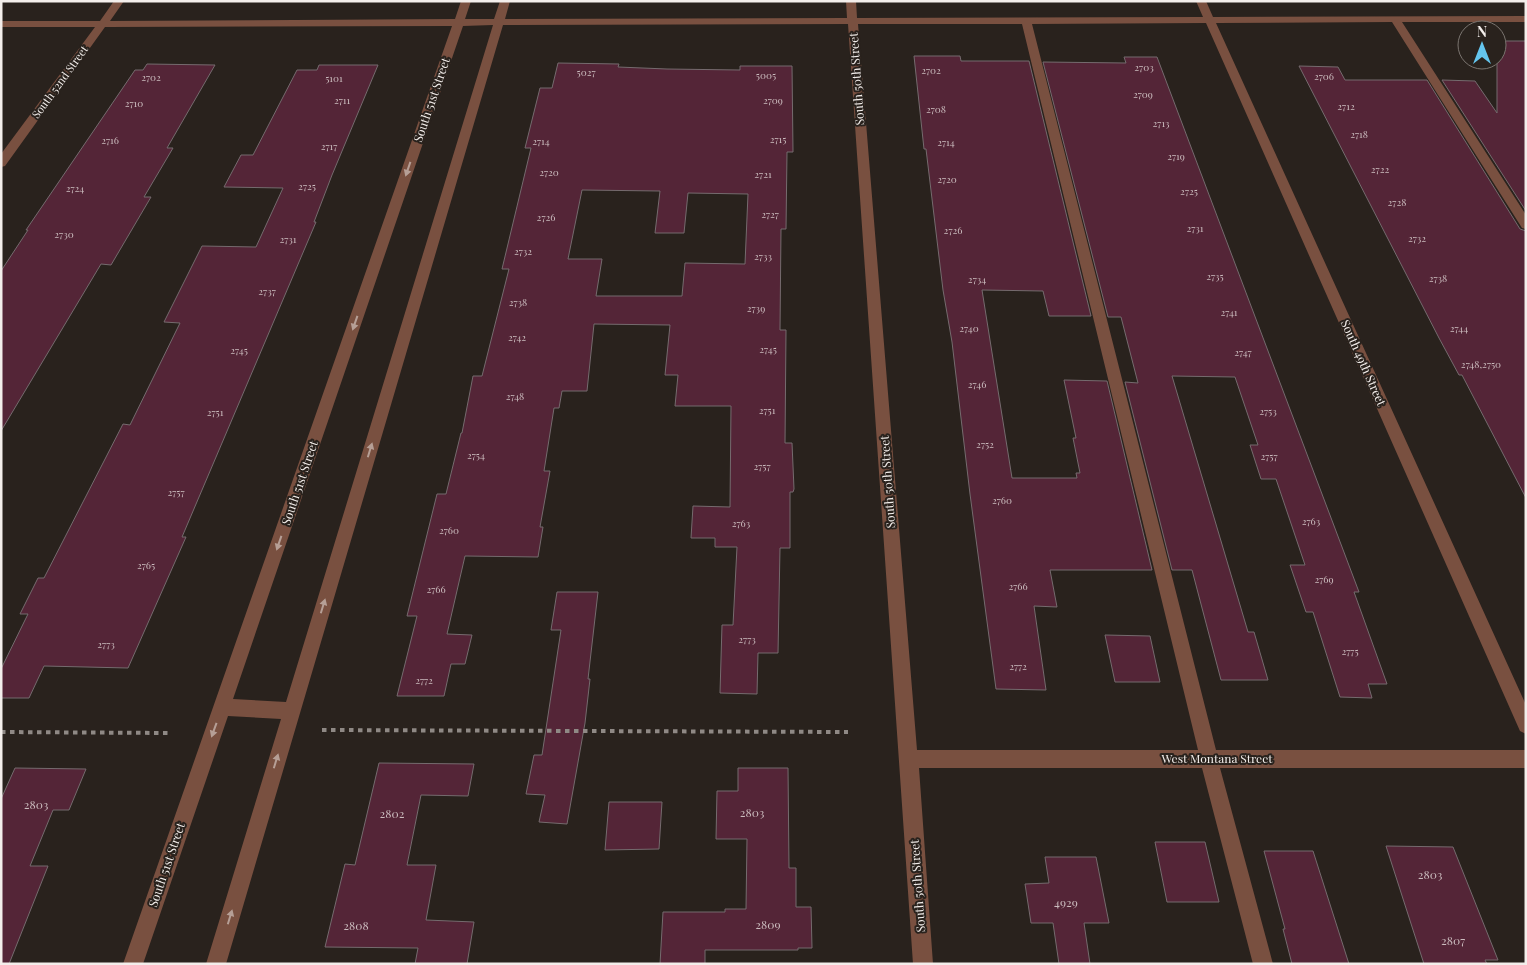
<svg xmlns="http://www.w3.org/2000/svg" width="1527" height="965" viewBox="0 0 1527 965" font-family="'Playfair Display',serif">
  <rect width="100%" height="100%" fill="#29221d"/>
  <g fill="#542537" stroke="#756b6e" fill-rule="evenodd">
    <path d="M1497 41H1526V211L1442 80 1475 81 1497 113Z"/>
    <path d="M914 56H960L961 61H1029L1091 316H1049L1043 291 982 290 1012 478H1077L1076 473H1080L1073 438H1076L1064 380 1107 381 1152 570H1050L1057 607 1034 606 1046 690 996 689 970 494 952 342 943 290 926 149H924Z"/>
    <path d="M1124 57H1157L1359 592H1354L1387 684H1368L1372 698 1340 697 1313 612H1306L1290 565H1305L1276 479H1261L1250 445H1258L1235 377 1172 376 1248 632H1254L1268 680H1221L1192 570H1172L1125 382 1138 383 1121 317H1108L1043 62 1126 63Z"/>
    <path d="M558 63 619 64 618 67 667 69 740 70V66H792L793 152H787L786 229H781L780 330H786L785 443H792L794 489 793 492H790V548H780L778 653H758L757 694 720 693 722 625H733L737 547H715V538H691L693 506 730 507 731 406H675L678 375H665L670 325 594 324 587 391H562L559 408H554L544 471H550L540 527H543L538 557 465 556 447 634 472 635 465 664H451L444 696H397L417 616H407L437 494H446L461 433H462L473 376H482L509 269H502L531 148H525L540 88H552ZM582 190 660 191 655 233H684L688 193 748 194 745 264 685 263 682 296H596L602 259H568Z"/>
    <path d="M147 64 215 65 167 148H173L144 197H151L111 265 101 264 1 431V271L28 230H26L135 70H143Z"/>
    <path d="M319 65H378L332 175 314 222H316L182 537H186L128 668 44 666 29 698H1V669L28 614H20L38 578H44L123 424 130 425 180 323 164 322 202 246 256 247 283 188 224 187 241 155H253L297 70H317Z"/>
    <path d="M1299 66 1338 67 1345 80H1427L1520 229 1526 231V498L1462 375H1459L1439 338Z"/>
    <path d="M557 592H598L588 679H590L585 723 567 824 539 822 545 795 526 794 534 755H542L561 630H551Z"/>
    <path d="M1105 635 1150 636 1160 682H1115Z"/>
    <path d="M379 763 474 764 468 796 421 795 407 865H436L426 920 474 922 467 964H415L418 948 325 947 345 864 355 865Z"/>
    <path d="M15 768 86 769 69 810H53L30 866H48L9 964H1V799Z"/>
    <path d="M738 768H788L789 868H796V907H811L812 948H798V950H705V964H660L663 912H725V909H746L747 839H716L717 791H738Z"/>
    <path d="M609 802H662L659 849 605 850Z"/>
    <path d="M1155 842H1205L1219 902H1167Z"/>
    <path d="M1386 846 1453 847 1498 960H1485L1487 964H1424Z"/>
    <path d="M1264 851H1313L1349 964H1292L1283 929H1285Z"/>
    <path d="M1045 857H1096L1109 923H1084L1090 964H1059L1053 923H1031L1025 884 1049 883Z"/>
  </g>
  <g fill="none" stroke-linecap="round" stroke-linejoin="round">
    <g stroke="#8f8985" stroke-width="4" stroke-dasharray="4.5 4.5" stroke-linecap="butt">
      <path d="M322 730 848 732"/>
      <path d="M1 732 168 733"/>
    </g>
    <path fill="#795040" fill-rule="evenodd" d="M114 1H124L110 21 455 19 461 1H471L465 19H494L500 1H510L505 19 847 18 846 1H856L857 18 1203 17 1196 1H1206L1213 17 1526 16V22H1402L1526 215V229L1522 228 1392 22 1216 23 1526 705V734L1520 731 1206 23 1032 24 1216 750H1526V768H1220L1273 964H1253L1202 768H919L933 964H913L848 24 503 25 226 964H206L281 719 228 716 143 964H123L452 26 105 27 5 166 1 167V154L95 27H1V21H100ZM858 24H1022L1198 750H917ZM493 25 286 702 233 699 463 26Z"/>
  </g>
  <defs><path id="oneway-solid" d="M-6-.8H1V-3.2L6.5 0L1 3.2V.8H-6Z" transform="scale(1.25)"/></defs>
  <g fill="#b69f96">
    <use href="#oneway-solid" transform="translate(408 169) rotate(109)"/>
    <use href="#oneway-solid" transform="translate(355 323) rotate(109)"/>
    <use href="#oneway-solid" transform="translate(370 450) rotate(-73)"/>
    <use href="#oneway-solid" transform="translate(279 543) rotate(109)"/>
    <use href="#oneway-solid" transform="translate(323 606) rotate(-73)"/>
    <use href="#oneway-solid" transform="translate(214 730) rotate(110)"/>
    <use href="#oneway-solid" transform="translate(276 761) rotate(-73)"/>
    <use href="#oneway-solid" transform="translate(230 917) rotate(-73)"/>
  </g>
  <g text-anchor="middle" stroke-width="4" stroke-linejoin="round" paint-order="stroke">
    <g font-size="10" fill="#cbbcbe">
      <text x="1144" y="71">2703</text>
      <text x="931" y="74">2702</text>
      <text x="586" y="76">5027</text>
      <text x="766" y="79">5005</text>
      <text x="1324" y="80">2706</text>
      <text x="151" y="81">2702</text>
      <text x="334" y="82">5101</text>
      <text x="1143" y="98">2709</text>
      <text x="342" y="104">2711</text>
      <text x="773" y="104">2709</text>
      <text x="134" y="107">2710</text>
      <text x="1346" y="110">2712</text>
      <text x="936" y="113">2708</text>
      <text x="1161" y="127">2713</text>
      <text x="1359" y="138">2718</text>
      <text x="778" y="143">2715</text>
      <text x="110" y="144">2716</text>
      <text x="541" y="145">2714</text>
      <text x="946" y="146">2714</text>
      <text x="329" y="150">2717</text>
      <text x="1176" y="160">2719</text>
      <text x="1380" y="173">2722</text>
      <text x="549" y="176">2720</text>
      <text x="763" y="178">2721</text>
      <text x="947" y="183">2720</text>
      <text x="307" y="190">2725</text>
      <text x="75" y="192">2724</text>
      <text x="1189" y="195">2725</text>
      <text x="1397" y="206">2728</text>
      <text x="770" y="218">2727</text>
      <text x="546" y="221">2726</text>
      <text x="1195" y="232">2731</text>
      <text x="953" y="234">2726</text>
      <text x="64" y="238">2730</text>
      <text x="1417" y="242">2732</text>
      <text x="288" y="243">2731</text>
      <text x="523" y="255">2732</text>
      <text x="763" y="260">2733</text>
      <text x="1215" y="280">2735</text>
      <text x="1438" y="282">2738</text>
      <text x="977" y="283">2734</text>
      <text x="267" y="295">2737</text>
      <text x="518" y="306">2738</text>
      <text x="756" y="312">2739</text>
      <text x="1229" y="316">2741</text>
      <text x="969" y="332">2740</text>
      <text x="1459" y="332">2744</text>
      <text x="517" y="341">2742</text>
      <text x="768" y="353">2745</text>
      <text x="239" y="354">2745</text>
      <text x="1243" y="356">2747</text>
      <text x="1481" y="368">2748,2750</text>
      <text x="977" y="388">2746</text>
      <text x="515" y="400">2748</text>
      <text x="767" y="414">2751</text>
      <text x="1268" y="415">2753</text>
      <text x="215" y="416">2751</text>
      <text x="985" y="448">2752</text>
      <text x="476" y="459">2754</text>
      <text x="1269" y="460">2757</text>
      <text x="762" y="470">2757</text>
      <text x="176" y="496">2757</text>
      <text x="1002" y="504">2760</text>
      <text x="1311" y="525">2763</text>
      <text x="741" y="527">2763</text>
      <text x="449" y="534">2760</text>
      <text x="146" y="569">2765</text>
      <text x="1324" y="583">2769</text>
      <text x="1018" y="590">2766</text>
      <text x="436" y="593">2766</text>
      <text x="747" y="643">2773</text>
      <text x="106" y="648">2773</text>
      <text x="1350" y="655">2775</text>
      <text x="1018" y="670">2772</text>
      <text x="424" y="684">2772</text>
    </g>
    <g font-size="11" fill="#f3eeeb" stroke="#29221d">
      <text transform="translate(60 82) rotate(-54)" y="4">South 52nd Street</text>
    </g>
    <g font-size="12" fill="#f3eeeb" stroke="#29221d">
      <text transform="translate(857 79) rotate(-94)" y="4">South 50th Street</text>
      <text transform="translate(432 100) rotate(-71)" y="4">South 51st Street</text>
      <text transform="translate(1363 363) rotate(66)" y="4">South 49th Street</text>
      <text transform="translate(888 482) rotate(-94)" y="4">South 50th Street</text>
      <text transform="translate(300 483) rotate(-71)" y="4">South 51st Street</text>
      <text x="1217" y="763">West Montana Street</text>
      <text transform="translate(167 865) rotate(-71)" y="4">South 51st Street</text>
      <text transform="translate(918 886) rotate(-94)" y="4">South 50th Street</text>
    </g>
    <g font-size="12" fill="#cbbcbe">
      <text x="36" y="809">2803</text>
      <text x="752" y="817">2803</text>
      <text x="392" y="818">2802</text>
      <text x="1430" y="879">2803</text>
      <text x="1066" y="907">4929</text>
      <text x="768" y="929">2809</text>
      <text x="356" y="930">2808</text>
      <text x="1453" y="945">2807</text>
    </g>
  </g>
  <rect width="1527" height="965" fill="none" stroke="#f3eeeb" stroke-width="5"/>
  <g transform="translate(1482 45)"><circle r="24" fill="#29221d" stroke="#7a746f"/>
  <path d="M0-4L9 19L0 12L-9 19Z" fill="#64c5ee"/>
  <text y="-8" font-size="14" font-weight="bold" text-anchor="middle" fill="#f3eeeb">N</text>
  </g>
</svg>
